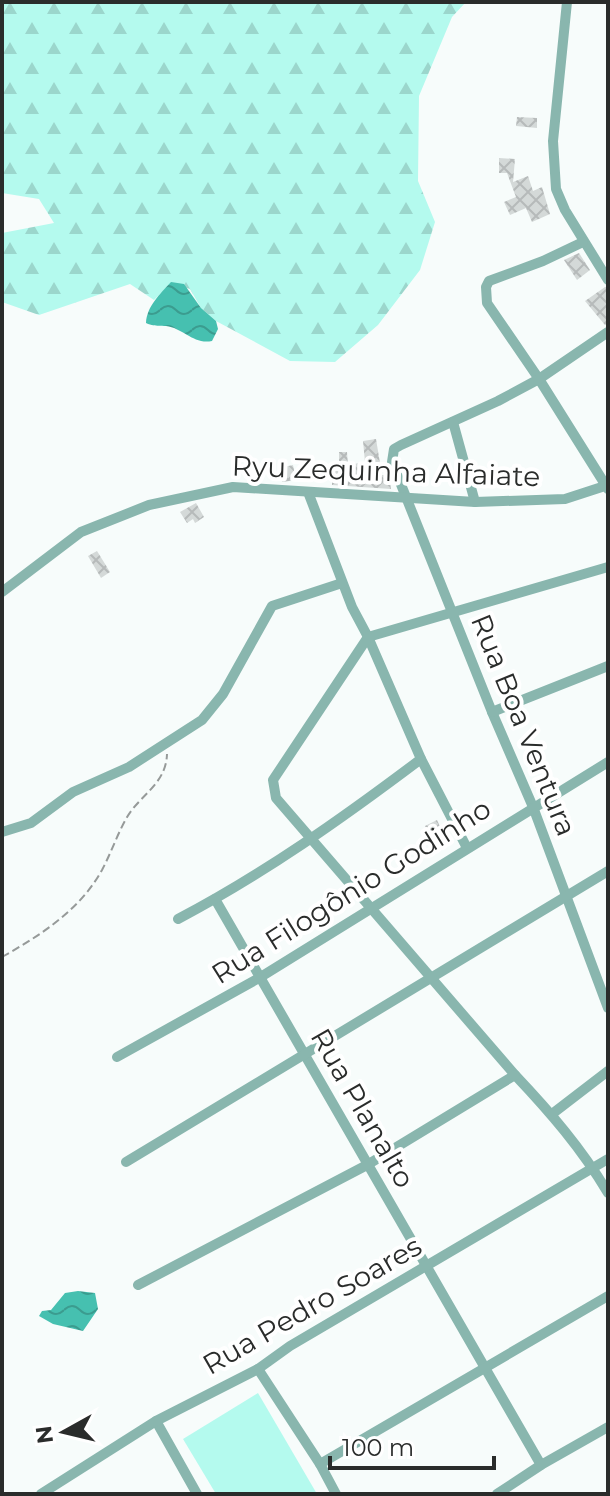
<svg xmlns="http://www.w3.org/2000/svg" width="610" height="1496" viewBox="0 0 610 1496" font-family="Montserrat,sans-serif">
  <defs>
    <pattern id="forest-firs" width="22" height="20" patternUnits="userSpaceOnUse" patternTransform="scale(2)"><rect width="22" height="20" fill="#b4faee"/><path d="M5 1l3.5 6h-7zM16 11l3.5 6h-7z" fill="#9bd6cc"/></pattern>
    <pattern id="water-waves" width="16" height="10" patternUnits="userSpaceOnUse" patternTransform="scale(2)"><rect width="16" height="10" fill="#46c0b0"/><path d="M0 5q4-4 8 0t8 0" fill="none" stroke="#3b9c8f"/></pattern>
    <pattern id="building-cross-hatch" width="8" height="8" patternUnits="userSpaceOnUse" patternTransform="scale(2)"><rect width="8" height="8" fill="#d4d9d8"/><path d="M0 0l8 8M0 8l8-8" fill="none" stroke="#b6baba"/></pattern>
  </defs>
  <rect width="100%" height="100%" fill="#f7fcfb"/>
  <path fill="url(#forest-firs)" d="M2 2H466L452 17 419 96 418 181 435 222 420 270 378 325 335 362 290 361 216 321 201 308 190 289 171 283 154 300 130 284 39 315 2 302V233L54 223 39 199 2 193Z"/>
  <path fill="#b4faee" d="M258 1393 317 1494H216L183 1439Z"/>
  <g fill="url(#water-waves)">
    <path d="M171 282 184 284 201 308 216 321 218 329 212 341C194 345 183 328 166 326 157 325 155 327 146 323 147 306 160 294 171 282Z"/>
    <path d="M78 1291 95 1293 98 1309 83 1331 53 1324 39 1316 42 1311 51 1310 65 1293Z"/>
  </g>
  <g fill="url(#building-cross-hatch)">
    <path d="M517 117 537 118V128L516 126Z"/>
    <path d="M499 158 515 159 513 182 528 176 533 191 542 187 550 214 532 222 526 208 510 215 504 202 516 197 507 173H499Z"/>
    <path d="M579 253 590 270 577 280 564 260Z"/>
    <path d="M605 287 608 288V324L605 325 585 301Z"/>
    <path d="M376 439 382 475H389L391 489 332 485V471H339V452H347L348 465 365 462 363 441Z"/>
    <path d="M293 465 296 480 282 482 279 468Z"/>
    <path d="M196 503 204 517 195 523 193 519 187 523 180 512Z"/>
    <path d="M97 551 110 572 101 578 88 556Z"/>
    <path d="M437 820 442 831 430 837 425 826Z"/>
  </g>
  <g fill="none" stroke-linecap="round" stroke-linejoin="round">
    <path stroke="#969a99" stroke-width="2" stroke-dasharray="8 4" stroke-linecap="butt" d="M2 957C41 935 80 910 102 870 111 853 117 835 126 819 139 795 166 785 167 754"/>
    <g stroke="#89b6ae" stroke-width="10">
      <path d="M567 2 553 141 556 189 565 210 608 280"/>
      <path d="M583 242 543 261 489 281 486 287 487 303 539 379 608 489"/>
      <path d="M608 332 539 379 498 401 401 445 394 449 392 462 492 712 533 807 608 1008"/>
      <path d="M453 422 475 502"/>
      <path d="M308 492 352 607 368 637 421 759 467 848"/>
      <path d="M608 567 368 637 273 780 276 798 515 1075C550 1112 582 1149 608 1193"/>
      <path d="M2 592 81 532 149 505 233 487 475 502 565 499 608 485"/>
      <path d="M492 712 608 666"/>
      <path d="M2 832 31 823 73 792 129 767 202 720 223 694 272 606 342 583"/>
      <path d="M215 899 541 1465"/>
      <path d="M178 919C264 874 344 817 421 759"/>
      <path d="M117 1057 259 978 608 762"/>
      <path d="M552 1114 608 1071"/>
      <path d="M126 1162 608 871"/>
      <path d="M138 1285 367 1165 515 1075"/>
      <path d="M258 1369 320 1464 336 1494"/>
      <path d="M156 1421 197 1494"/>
      <path d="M320 1464 608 1296"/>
      <path d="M41 1494 156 1421 258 1369 290 1346 608 1159"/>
      <path d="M497 1494 541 1465 608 1427"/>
    </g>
  </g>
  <g text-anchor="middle" stroke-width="8" stroke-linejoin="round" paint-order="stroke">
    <g font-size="28" fill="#2a2c2b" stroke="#fff">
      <text transform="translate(386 471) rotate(2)" y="10">Ryu Zequinha Alfaiate</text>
      <text transform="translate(524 725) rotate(68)" y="10">Rua Boa Ventura</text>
      <text transform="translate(351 891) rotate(-32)" y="10">Rua Filogônio Godinho</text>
      <text transform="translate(363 1108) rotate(60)" y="10">Rua Planalto</text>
      <text transform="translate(312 1305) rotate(-30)" y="10">Rua Pedro Soares</text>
    </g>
  </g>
  <rect width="610" height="1496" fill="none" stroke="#2a2c2b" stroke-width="8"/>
  <g transform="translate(64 1432) rotate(262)" stroke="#ffffff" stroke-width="6" paint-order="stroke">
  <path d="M0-6L14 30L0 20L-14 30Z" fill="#2a2c2b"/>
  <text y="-12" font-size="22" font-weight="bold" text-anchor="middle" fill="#2a2c2b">N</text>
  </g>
  <path d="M330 1456v12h164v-12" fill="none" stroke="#2a2c2b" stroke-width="4"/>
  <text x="342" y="1456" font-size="24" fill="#2a2c2b" stroke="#ffffff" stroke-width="6" paint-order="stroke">100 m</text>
</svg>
